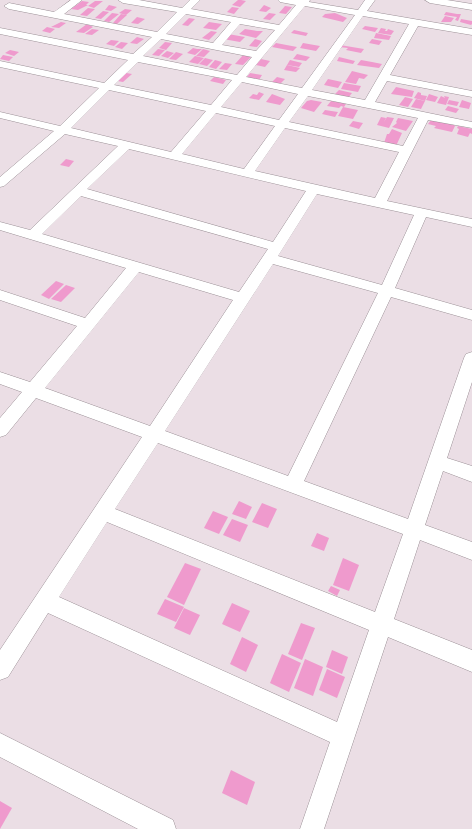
<svg xmlns="http://www.w3.org/2000/svg" width="472" height="829" viewBox="0 0 472 829" font-family="Lato,sans-serif">
  <rect width="100%" height="100%" fill="#ebdee5"/>
  <g fill="#ef9acd">
    <path d="M238 0H241L246 1 240 7 232 5Z"/>
    <path d="M82 1 89 2 86 5H88L78 10 71 9Z"/>
    <path d="M95 1H103L94 8 88 6Z"/>
    <path d="M109 5 117 7 111 11 105 10Z"/>
    <path d="M264 5 271 8 266 12 259 11Z"/>
    <path d="M285 6 292 7 286 14 279 13Z"/>
    <path d="M232 7 239 8 234 14 227 12Z"/>
    <path d="M88 8 95 9 87 16 80 15Z"/>
    <path d="M125 9 132 10 126 15 119 13Z"/>
    <path d="M103 11 109 12 101 19 95 18Z"/>
    <path d="M446 12 457 14H461L458 21 455 20 457 17 444 15Z"/>
    <path d="M112 13 119 14 109 22 104 21Z"/>
    <path d="M269 13 276 14 270 20 263 19Z"/>
    <path d="M335 13 347 18 343 22 322 17 325 14Z"/>
    <path d="M121 14 127 15 117 24 113 23Z"/>
    <path d="M445 16 454 18 451 22H441Z"/>
    <path d="M137 17 145 19 138 24 131 23Z"/>
    <path d="M189 18 195 19 188 26 182 25Z"/>
    <path d="M461 19 472 21V24L471 25 460 22Z"/>
    <path d="M61 22 66 23 59 28 51 27Z"/>
    <path d="M209 22 222 24 216 30 203 28Z"/>
    <path d="M87 24 93 27 84 33 76 32Z"/>
    <path d="M365 26 378 28 375 32 362 29Z"/>
    <path d="M47 27 55 29 50 33 42 31Z"/>
    <path d="M381 28 386 29 385 31H387L388 29 394 31 391 35 378 33Z"/>
    <path d="M92 29 99 30 92 35 85 34Z"/>
    <path d="M245 29 257 31H263L256 38 239 34Z"/>
    <path d="M294 30 308 33 306 36 291 33Z"/>
    <path d="M211 31 217 32 209 40 202 38Z"/>
    <path d="M376 33 391 36 389 40 374 38Z"/>
    <path d="M228 34 245 37 240 42 223 39Z"/>
    <path d="M137 37 144 39 137 44 130 43Z"/>
    <path d="M255 39 262 41 257 47 249 46Z"/>
    <path d="M372 39 382 41 379 45 369 43Z"/>
    <path d="M111 40 119 41 114 46 106 44Z"/>
    <path d="M121 42 128 43 122 49 115 47Z"/>
    <path d="M165 42 172 43 166 50 159 48Z"/>
    <path d="M276 43 297 47 293 51 272 47Z"/>
    <path d="M303 43 320 46 316 51 300 48Z"/>
    <path d="M340 45 364 49 361 53 346 50 348 48 339 47Z"/>
    <path d="M193 48 197 49H202L195 55 187 53Z"/>
    <path d="M158 49 165 50 159 56 152 55Z"/>
    <path d="M203 49 210 51 204 57 196 56Z"/>
    <path d="M10 50 19 52 14 56 5 53Z"/>
    <path d="M167 51 174 53 168 58 161 56Z"/>
    <path d="M176 52 183 54 176 60 169 59Z"/>
    <path d="M244 54 252 56 243 65 235 64Z"/>
    <path d="M297 54 310 57 306 61 293 59Z"/>
    <path d="M3 55 13 57 9 61 0 59Z"/>
    <path d="M195 56 204 58 198 64 189 62Z"/>
    <path d="M339 57 355 61 353 64 337 61Z"/>
    <path d="M205 58 213 60 207 66 199 64Z"/>
    <path d="M261 59 270 61 265 67 256 65Z"/>
    <path d="M215 60 222 62 216 69 209 67Z"/>
    <path d="M290 60 302 63 299 67 287 65Z"/>
    <path d="M361 60 372 62 382 64 379 68 357 65Z"/>
    <path d="M225 63 232 64 227 70 219 69Z"/>
    <path d="M287 65 300 68 296 72 284 70Z"/>
    <path d="M352 71 368 75 364 79 359 78 356 84 345 82Z"/>
    <path d="M121 72 132 74 123 82 112 80Z"/>
    <path d="M250 73 262 75 259 80 247 77Z"/>
    <path d="M214 77 226 80 223 84 210 81Z"/>
    <path d="M277 77 285 79 280 84 272 82Z"/>
    <path d="M328 79 342 82 338 88 324 85Z"/>
    <path d="M344 83 361 86 358 92 341 89Z"/>
    <path d="M396 87 414 91 412 97 391 94Z"/>
    <path d="M339 90 352 93 348 98 334 95Z"/>
    <path d="M259 92 264 94 259 100 249 98 253 94 257 95Z"/>
    <path d="M418 92 421 93V95L427 96 425 101 414 98Z"/>
    <path d="M272 94 285 99 280 105 266 102Z"/>
    <path d="M429 94 438 97 435 102 426 100Z"/>
    <path d="M441 96 445 98 444 96 449 97 446 105 437 103Z"/>
    <path d="M405 97 413 99 408 107 399 105Z"/>
    <path d="M416 99 425 101 421 109 411 107Z"/>
    <path d="M311 100 322 102 314 112 301 108 307 101Z"/>
    <path d="M449 100 459 102 457 106 447 104Z"/>
    <path d="M462 100 471 103 469 109 459 107Z"/>
    <path d="M331 101 343 103 346 104 344 107 341 106 339 108 327 106Z"/>
    <path d="M448 106 459 109 456 113 445 110Z"/>
    <path d="M343 107 358 110 353 119 338 116Z"/>
    <path d="M325 110 338 112 335 117 322 114Z"/>
    <path d="M381 117 386 118 384 122 387 117 394 118 389 128 377 125Z"/>
    <path d="M398 118 413 121 406 131 392 127 397 123 396 122Z"/>
    <path d="M431 120 454 125 455 126 452 132 434 128 436 126 428 124Z"/>
    <path d="M353 121 363 123 359 129 349 126Z"/>
    <path d="M458 126 472 129V134L470 133 468 137 457 134 459 129 457 128Z"/>
    <path d="M392 129 402 133 396 146 384 143 387 134H389Z"/>
    <path d="M66 159 74 161 69 167 60 165Z"/>
    <path d="M56 281 64 284 49 299 41 295Z"/>
    <path d="M66 285 75 288 61 302 51 299Z"/>
    <path d="M239 501 252 507 246 519 232 514Z"/>
    <path d="M262 503 277 509 268 528 252 522Z"/>
    <path d="M213 511 228 517 219 534 204 528Z"/>
    <path d="M232 519 248 525 240 542 223 535Z"/>
    <path d="M317 533 329 538 324 551 311 546Z"/>
    <path d="M343 558 359 565 349 591 333 585Z"/>
    <path d="M185 563 201 569 184 605 167 597Z"/>
    <path d="M331 586 340 590 337 596 328 591Z"/>
    <path d="M165 599 184 607 176 622 157 614Z"/>
    <path d="M232 603 250 611 240 632 222 624Z"/>
    <path d="M184 608 200 615 190 635 174 628Z"/>
    <path d="M301 623 315 628 302 660 288 654Z"/>
    <path d="M242 637 258 645 246 672 230 664Z"/>
    <path d="M332 650 348 657 342 674 326 667Z"/>
    <path d="M282 654 301 663 289 692 270 683Z"/>
    <path d="M305 659 323 667 313 696 294 688Z"/>
    <path d="M327 669 345 677 337 698 319 690Z"/>
    <path d="M231 770 255 782 247 805 222 793Z"/>
    <path d="M0 801 12 808 0 829Z"/>
  </g>
  <g fill="none" stroke-linecap="round" stroke-linejoin="round">
    <g stroke="#9c9197" stroke-width="1">
      <g id="minor">
        <path d="M71 0H82L64 14 157 32 177 12 123 3 118 0H139L182 8 190 0H200L191 9 279 25 296 5 280 2 278 0H310L309 2 358 10 365 0H375L367 11 472 29V35L418 26 390 75 472 91V97L387 81 375 102 472 122V128L428 120 387 201 472 219V227L426 217 395 288 472 310V320L391 297 304 481 408 519 464 358 466 354 472 352V382L447 458 472 466V482L443 471 425 525 472 542V560L420 540 394 619 472 650V672L388 637 324 829H300L330 742 48 613 8 677 0 680V650L142 437 36 398 6 435 0 437V418L22 392 0 384V372L30 382 77 326 0 300V290L85 318 126 268 0 230V222L30 230 118 146 65 134 4 186 0 187V177L54 131 0 118V112L60 126 99 88 0 67V61L104 83 128 60 0 34V28L133 54 152 37 9 9 4 6 9 3 54 12ZM305 6 355 15 302 88 246 77ZM186 14 231 22 213 43 166 34ZM363 16 409 24 365 100 312 90ZM240 24 275 30 256 51 222 45ZM161 39 252 57 237 75 143 56ZM138 62 232 80 211 105 114 85ZM242 82 298 94 279 120 221 107ZM109 90 206 111 171 152 71 128ZM308 96 418 118 403 146 289 122ZM216 113 275 126 244 169 182 154ZM285 128 399 152 375 198 255 171ZM129 149 306 191 273 242 87 189ZM317 194 414 215 382 285 278 256ZM81 196 268 249 239 292 42 234ZM273 264 378 293 288 476 165 431ZM139 272 233 300 150 426 45 388ZM158 443 403 534 375 612 115 509ZM107 522 369 630 337 722 59 597Z"/>
        <path d="M425 0H447L472 4V10L430 3Z"/>
        <path d="M0 733 173 820 176 829H138L0 757Z"/>
      </g>
    </g>
    <use href="#minor" fill="#fff" fill-rule="evenodd"/>
  </g>
</svg>
